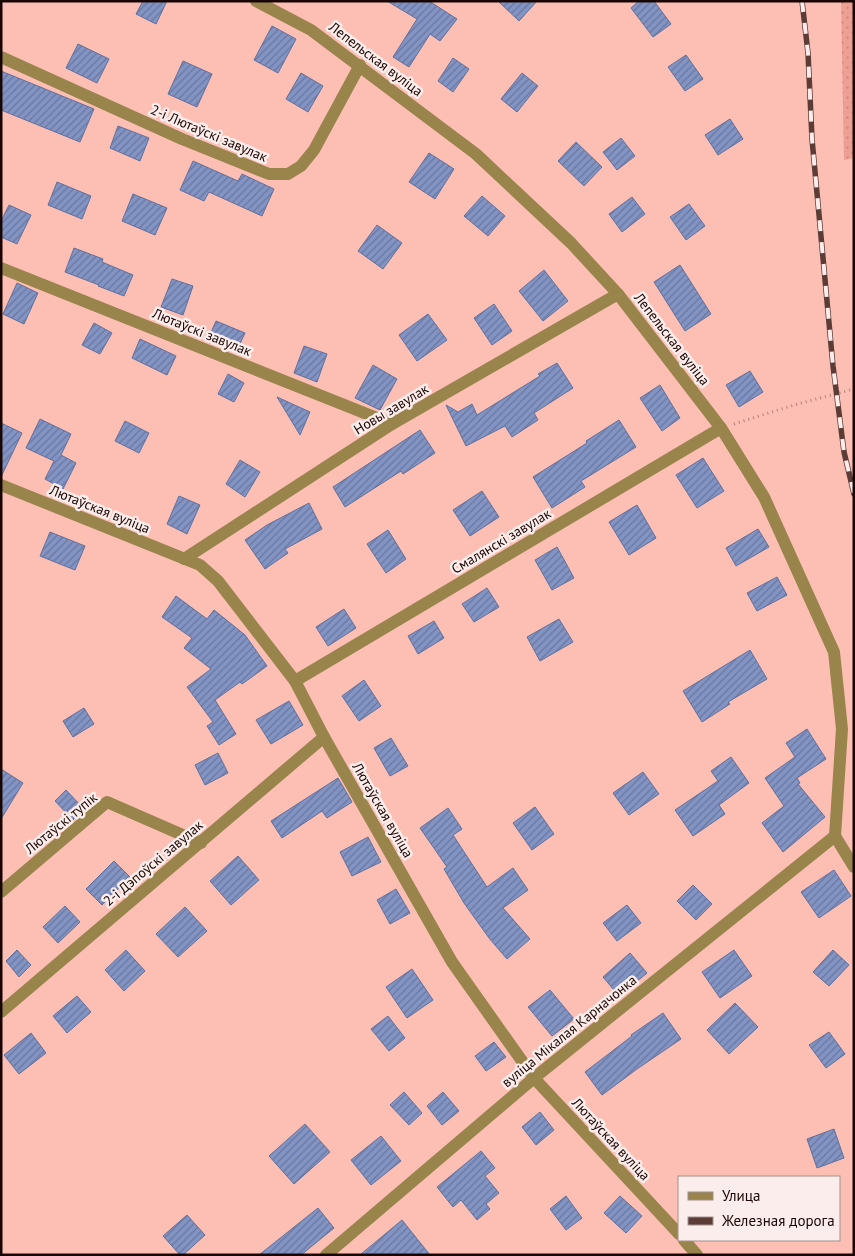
<svg xmlns="http://www.w3.org/2000/svg" width="855" height="1256" viewBox="0 0 855 1256" font-family="'PT Sans',sans-serif">
  <defs>
    <pattern id="garden-dots" width="8" height="8" patternUnits="userSpaceOnUse" patternTransform="scale(1.25)"><rect width="8" height="8" fill="#ed9f94"/><path d="M2 2h.1M6 6h.1" fill="none" stroke="#cb877e" stroke-width="1.8" stroke-linecap="round"/></pattern>
    <pattern id="building-hatch" width="6" height="6" patternUnits="userSpaceOnUse" patternTransform="scale(1.25)"><rect width="6" height="6" fill="#8294c4"/><path d="M-1 1l2-2M0 6l6-6M5 7l2-2" fill="none" stroke="#6a779d"/></pattern>
  </defs>
  <rect width="100%" height="100%" fill="#fdbeb4"/>
  <path fill="url(#garden-dots)" d="M841 1H854V158L844 160Z"/>
  <g fill="url(#building-hatch)" stroke="#5f709d">
    <path d="M143 1H167L156 24 136 14Z"/>
    <path d="M387 1H429L457 19 440 41 430 34 409 67 393 57 417 19Z"/>
    <path d="M498 1H537L519 21Z"/>
    <path d="M639 1H654L671 24 653 37 631 8Z"/>
    <path d="M272 26 296 39 278 73 254 60Z"/>
    <path d="M78 44 109 59 97 83 66 68Z"/>
    <path d="M686 55 703 79 685 91 668 67Z"/>
    <path d="M453 58 469 69 453 92 438 81Z"/>
    <path d="M183 61 212 74 197 107 168 94Z"/>
    <path d="M1 71 94 109 80 142 1 110Z"/>
    <path d="M301 73 323 86 308 112 286 99Z"/>
    <path d="M522 73 538 86 517 112 501 99Z"/>
    <path d="M730 119 743 139 718 155 705 135Z"/>
    <path d="M118 126 149 138 140 161 110 148Z"/>
    <path d="M621 138 635 156 617 170 603 152Z"/>
    <path d="M576 142 602 167 584 186 558 161Z"/>
    <path d="M429 153 454 169 435 199 409 182Z"/>
    <path d="M193 161 238 181 242 174 274 189 262 216 209 192 204 201 180 190Z"/>
    <path d="M57 182 91 196 82 219 48 205Z"/>
    <path d="M133 194 167 208 155 235 122 221Z"/>
    <path d="M482 196 505 216 488 236 464 216Z"/>
    <path d="M632 197 645 214 622 232 609 214Z"/>
    <path d="M689 204 705 226 686 240 670 217Z"/>
    <path d="M9 205 31 215 17 244 1 237V221Z"/>
    <path d="M377 225 402 243 383 269 358 251Z"/>
    <path d="M74 248 103 259 102 262 133 275 124 296 98 286 99 285 65 272Z"/>
    <path d="M680 265 711 314 685 331 654 282Z"/>
    <path d="M544 270 568 301 543 321 519 291Z"/>
    <path d="M172 279 193 286 183 315 161 307Z"/>
    <path d="M17 283 38 293 24 324 3 314Z"/>
    <path d="M494 304 512 331 492 345 474 318Z"/>
    <path d="M428 314 447 340 417 361 399 335Z"/>
    <path d="M216 321 245 333 237 350 209 337Z"/>
    <path d="M94 323 112 333 100 354 82 345Z"/>
    <path d="M140 339 176 356 167 375 132 358Z"/>
    <path d="M304 346 327 354 317 382 294 373Z"/>
    <path d="M557 363 573 388 534 413 538 420 512 437 505 426 466 446 446 405 458 412 472 404 477 415 540 376 538 374Z"/>
    <path d="M373 365 397 379 380 410 355 398Z"/>
    <path d="M750 371 763 392 739 407 726 385Z"/>
    <path d="M228 374 244 383 234 402 218 394Z"/>
    <path d="M660 385 680 418 662 431 640 398Z"/>
    <path d="M277 397 310 412 300 435Z"/>
    <path d="M40 419 71 434 61 455 76 463 63 489 45 479 54 461 26 448Z"/>
    <path d="M619 420 636 447 581 481 585 487 552 508 533 477 587 443 586 441Z"/>
    <path d="M125 421 149 433 139 453 115 441Z"/>
    <path d="M1 423 22 433 1 477Z"/>
    <path d="M420 430 435 453 403 474 401 471 345 507 333 487Z"/>
    <path d="M703 458 724 491 697 508 676 475Z"/>
    <path d="M240 460 260 472 245 497 226 484Z"/>
    <path d="M482 491 499 517 470 536 453 510Z"/>
    <path d="M179 496 200 505 187 534 167 524Z"/>
    <path d="M309 503 322 529 285 549 288 553 265 569 245 540 267 525Z"/>
    <path d="M637 505 656 538 629 555 609 522Z"/>
    <path d="M758 529 769 547 736 566 726 548Z"/>
    <path d="M388 530 406 559 386 573 367 544Z"/>
    <path d="M50 532 85 546 75 570 40 556Z"/>
    <path d="M557 547 574 578 552 590 535 560Z"/>
    <path d="M777 577 787 595 757 611 747 593Z"/>
    <path d="M487 588 499 607 474 622 462 604Z"/>
    <path d="M176 596 207 619 214 610 245 635 267 666 242 684 240 682 215 700 236 734 219 745 207 726 213 722 187 687 211 669 184 648 192 638 162 617Z"/>
    <path d="M344 609 356 628 328 646 316 627Z"/>
    <path d="M559 619 573 642 540 661 527 637Z"/>
    <path d="M434 621 444 638 418 654 408 636Z"/>
    <path d="M750 650 767 679 728 702 730 704 702 722 683 691Z"/>
    <path d="M364 680 381 706 359 721 342 696Z"/>
    <path d="M289 701 303 725 271 744 256 720Z"/>
    <path d="M84 708 94 724 73 737 63 721Z"/>
    <path d="M807 729 826 759 797 778 800 783 798 784 825 817 783 852 762 823 784 806 765 778 795 757 786 743Z"/>
    <path d="M391 738 408 766 390 776 374 748Z"/>
    <path d="M218 753 228 773 205 785 195 765Z"/>
    <path d="M731 757 749 783 719 805 725 814 693 836 675 810 718 781 711 771Z"/>
    <path d="M1 769 23 783 1 819Z"/>
    <path d="M643 772 659 794 629 815 613 793Z"/>
    <path d="M338 778 352 802 327 818 322 811 282 838 271 821Z"/>
    <path d="M66 790 84 809 73 820 55 801Z"/>
    <path d="M535 807 554 834 532 850 513 823Z"/>
    <path d="M448 808 462 829 453 835 487 887 513 868 528 890 503 908 530 939 507 959 489 938 464 903 444 869 447 867 420 828Z"/>
    <path d="M368 837 381 862 352 876 340 852Z"/>
    <path d="M238 856 259 880 231 905 210 881Z"/>
    <path d="M114 861 130 877 102 905 86 889Z"/>
    <path d="M834 870 851 896 819 918 801 892Z"/>
    <path d="M693 885 712 904 696 920 677 901Z"/>
    <path d="M396 889 410 913 390 924 377 900Z"/>
    <path d="M627 905 641 923 617 941 603 923Z"/>
    <path d="M65 906 80 922 58 943 43 927Z"/>
    <path d="M185 907 207 931 178 957 156 934Z"/>
    <path d="M17 950 31 965 19 977 6 961Z"/>
    <path d="M126 950 145 971 124 991 105 970Z"/>
    <path d="M734 950 752 976 720 998 702 972Z"/>
    <path d="M833 950 849 965 829 986 813 972Z"/>
    <path d="M630 953 647 973 619 996 603 977Z"/>
    <path d="M412 969 433 1000 407 1018 386 987Z"/>
    <path d="M550 990 574 1019 552 1036 528 1007Z"/>
    <path d="M77 996 91 1012 67 1033 53 1016Z"/>
    <path d="M735 1003 758 1027 729 1054 707 1030Z"/>
    <path d="M663 1013 681 1039 637 1069 602 1095 585 1072 632 1036 631 1035Z"/>
    <path d="M388 1016 405 1038 389 1051 371 1029Z"/>
    <path d="M829 1032 845 1054 826 1068 809 1045Z"/>
    <path d="M31 1033 46 1053 19 1074 4 1055Z"/>
    <path d="M494 1042 506 1057 486 1071 475 1056Z"/>
    <path d="M404 1092 422 1113 409 1125 390 1105Z"/>
    <path d="M443 1092 459 1111 442 1125 427 1106Z"/>
    <path d="M540 1112 554 1130 536 1145 522 1127Z"/>
    <path d="M305 1124 330 1152 294 1184 269 1156Z"/>
    <path d="M834 1129 844 1158 817 1168 807 1139Z"/>
    <path d="M381 1136 401 1161 371 1185 351 1160Z"/>
    <path d="M481 1151 495 1168 485 1176 499 1193 486 1204 490 1209 477 1220 461 1200 453 1207 437 1187Z"/>
    <path d="M566 1196 582 1218 566 1230 550 1209Z"/>
    <path d="M620 1196 642 1216 626 1233 604 1213Z"/>
    <path d="M318 1208 334 1228 301 1255H259Z"/>
    <path d="M187 1215 205 1235 183 1255H180L163 1236Z"/>
    <path d="M402 1220 430 1255H360Z"/>
  </g>
  <g fill="none" stroke-linecap="round" stroke-linejoin="round">
    <path stroke="#b2817a" stroke-width="3" stroke-dasharray="1 4" stroke-linecap="butt" d="M734 424 794 405 854 389"/>
    <g stroke="#99844c" stroke-width="12">
      <path d="M256 1 311 30 476 154 571 243 618 294 721 428 764 497 834 652 842 729 835 836"/>
      <path d="M1 57 182 139 269 174H288L301 166 314 150 360 65"/>
      <path d="M1 268 392 424"/>
      <path d="M1 485 200 565 218 581 295 681 324 737 452 962 534 1078 679 1234"/>
      <path d="M184 559 392 424 618 294"/>
      <path d="M295 681 721 428"/>
      <path d="M835 836 854 867"/>
      <path d="M1 892 107 802 201 843"/>
      <path d="M1 1012 324 737"/>
      <path d="M684 1240 697 1255"/>
      <path d="M326 1255 534 1078 835 836"/>
    </g>
    <g stroke="#5b3c37" stroke-width="5.5">
      <path id="rail" d="M802 1 808 53 812 139 833 366 844 452 854 494"/>
    </g>
    <use href="#rail" stroke="#fbedeb" stroke-width="4" stroke-dasharray="11" stroke-linecap="butt"/>
  </g>
  <g text-anchor="middle" stroke-width="5" stroke-linejoin="round" paint-order="stroke">
    <g font-size="14" fill="#190604" stroke="#fbedeb">
      <text transform="translate(376 59) rotate(37)" y="5">Лепельская вуліца</text>
      <text transform="translate(209 133) rotate(23)" y="5">2-і Лютаўскі завулак</text>
      <text transform="translate(202 332) rotate(22)" y="5">Лютаўскі завулак</text>
      <text transform="translate(672 339) rotate(52)" y="5">Лепельская вуліца</text>
      <text transform="translate(391 409) rotate(-31)" y="5">Новы завулак</text>
      <text transform="translate(100 509) rotate(22)" y="5">Лютаўская вуліца</text>
      <text transform="translate(501 541) rotate(-31)" y="5">Смалянскі завулак</text>
      <text transform="translate(383 810) rotate(60)" y="5">Лютаўская вуліца</text>
      <text transform="translate(61 823) rotate(-39)" y="5">Лютаўскі тупік</text>
      <text transform="translate(153 863) rotate(-40)" y="5">2-і Дэпоўскі завулак</text>
      <text transform="translate(569 1031) rotate(-39)" y="5">вуліца Мікалая Карначонка</text>
      <text transform="translate(611 1139) rotate(47)" y="5">Лютаўская вуліца</text>
    </g>
  </g>
  <rect width="855" height="1256" fill="none" stroke="#190604" stroke-width="5"/>
  <rect x="678" y="1176" width="162" height="65" fill="#fbedeb" stroke="#a1918f"/>
  <rect x="688" y="1192" width="25" height="8" fill="#99844c" stroke="#a1918f"/>
  <text x="722" y="1201" font-size="15" fill="#190604">Улица</text>
  <rect x="688" y="1217" width="25" height="8" fill="#5b3c37" stroke="#a1918f"/>
  <text x="722" y="1226" font-size="15" fill="#190604">Железная дорога</text>
</svg>
